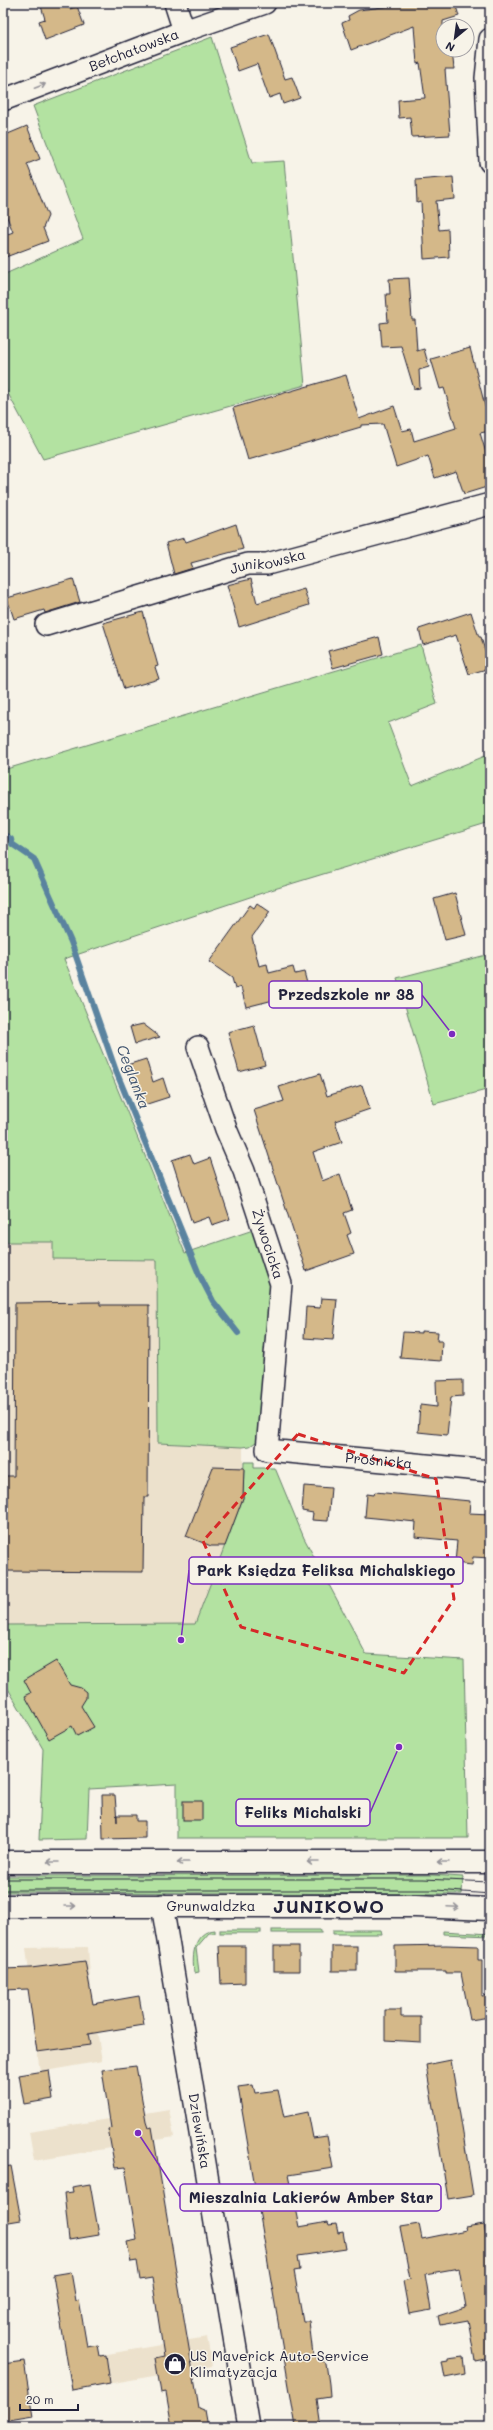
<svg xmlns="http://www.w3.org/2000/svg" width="493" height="2430" viewBox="0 0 493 2430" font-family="Mali,sans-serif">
  <rect width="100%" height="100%" fill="#f7f3e8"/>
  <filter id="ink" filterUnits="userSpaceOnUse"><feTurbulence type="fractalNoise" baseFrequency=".025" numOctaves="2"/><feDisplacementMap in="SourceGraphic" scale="8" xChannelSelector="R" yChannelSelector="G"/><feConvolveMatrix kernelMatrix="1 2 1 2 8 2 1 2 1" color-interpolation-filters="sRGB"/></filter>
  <g filter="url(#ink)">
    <g fill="#ece1cc">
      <path d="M3 1242H53V1259L157 1260 158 1443 243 1447V1498L195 1625H3Z"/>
      <path d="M88 1947 91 1992 102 2061 40 2072 32 2013 34 2012 26 1948Z"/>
      <path d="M169 2109 174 2137 34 2161 29 2132Z"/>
      <path d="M207 2337 212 2366 72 2390 67 2361Z"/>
    </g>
    <g fill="#b3e2a1" stroke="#6a826e">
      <path d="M212 37 252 163 284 161 305 385 43 459 3 384V275L83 239 33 106Z"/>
      <path d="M421 645 437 704 388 723 412 786 490 754V823L271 890 64 959 185 1253 253 1230 273 1288 259 1440 250 1446 243 1447 158 1443 157 1260 53 1259V1242H3V770Z"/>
      <path d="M490 954V1089L434 1104 397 978Z"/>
      <path d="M244 1462H254V1468H275L304 1538 366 1654 464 1660 468 1838H177V1784L89 1789 87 1839 39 1840 43 1749 3 1680V1625L195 1624 243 1498Z"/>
      <path d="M431 1875 463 1877 462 1894 3 1892V1876Z"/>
      <path d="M215 1930V1933H209L196 1948 199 1972 194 1973C192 1955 193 1932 215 1930Z"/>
      <rect x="220" y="1930" width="41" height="3"/>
      <rect x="272" y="1930" width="49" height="3"/>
      <path d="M333 1930H381L382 1934H333Z"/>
      <path d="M443 1931 490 1934V1936L443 1934Z"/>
    </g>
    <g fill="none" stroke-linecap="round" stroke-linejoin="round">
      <path stroke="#5a839f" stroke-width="6" d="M3 834 11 839 12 844 34 859 71 942 116 1071 199 1274 213 1301 238 1333"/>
    </g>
    <g fill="#d4b889" stroke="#22223b">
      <path d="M40 3H68L70 9 77 6 84 25 45 40 39 21 45 19Z"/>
      <path d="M390 3H455L459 16 443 21V50H452L454 69H445L450 135 412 137 410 117 399 118 398 100 425 98 420 63 417 64 414 26 351 50 342 23 349 20 348 16 359 10 391 6Z"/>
      <path d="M269 34 285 79 292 77 300 98 283 104 280 94 269 98 257 64 238 71 230 47Z"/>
      <path d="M27 126 40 159 27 164 48 216 43 228 48 241 3 258V236L13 232 3 207V136Z"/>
      <path d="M453 177 455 199 436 201 439 230 448 229 449 257 424 259 421 202 417 203 416 180Z"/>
      <path d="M409 278 412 320H415L417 351 424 349 429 367 419 370 420 388 414 389 401 346 382 347 380 323 388 322 386 294H390L389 279Z"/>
      <path d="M470 348 490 425V431L480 433 490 466V486L464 494 456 471 435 478 428 456 396 467 383 424 361 425V427L248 460 233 408 346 375 359 419 394 406 402 431 411 429 414 441 456 428 444 388 440 389 431 359Z"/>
      <path d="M236 524 243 549 191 563 193 568 174 574 166 543 184 538 186 542Z"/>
      <path d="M73 579 80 602 45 613 44 610 14 619 7 598Z"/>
      <path d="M251 579 257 603 304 589 309 605 239 627 227 585Z"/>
      <path d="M143 612 158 666 155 667 159 679 124 689 103 623Z"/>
      <path d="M471 612 479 637H481L490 668 469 674 456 635 423 645 419 629Z"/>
      <path d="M379 637 383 654 333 668 328 651Z"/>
      <path d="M455 893 466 935 445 940 434 899Z"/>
      <path d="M257 903 270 912 252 937 259 966 267 964 269 973 293 967 295 974 304 972 309 991 246 1007 241 987 235 989 232 978 209 962 250 905 254 908Z"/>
      <path d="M143 1024 160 1037 135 1044 130 1027Z"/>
      <path d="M254 1025 265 1065 239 1072 228 1032Z"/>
      <path d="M146 1059 153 1082 163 1078 169 1097 141 1106 127 1065Z"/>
      <path d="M320 1074 327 1096 362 1085 370 1109 335 1121 342 1142 313 1152 322 1181 340 1174 352 1210 344 1213 351 1233 347 1235 354 1254 306 1271 254 1110 284 1101 279 1087Z"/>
      <path d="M190 1154 194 1164 210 1158 230 1219 212 1225 209 1217 192 1223 172 1160Z"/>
      <path d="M321 1298 337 1299 333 1340 304 1338 306 1307 320 1308Z"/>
      <path d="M100 1302V1305H149L148 1497H144L143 1572 3 1571V1476H14L15 1303Z"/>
      <path d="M421 1331 438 1332 437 1341H442L441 1361 400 1358 403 1332 421 1333Z"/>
      <path d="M463 1380V1396L451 1397 447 1435 418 1432 420 1405 437 1407 436 1381Z"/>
      <path d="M213 1467 244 1468 243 1498 225 1546H211L186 1536Z"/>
      <path d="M304 1486 331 1488 328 1521 312 1520 313 1513 302 1511Z"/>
      <path d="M375 1492 470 1501 469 1513 490 1514V1558L473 1557 472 1565 455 1563 457 1541 415 1537 416 1522 365 1517 367 1494 374 1495Z"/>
      <path d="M56 1661 70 1685 81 1688 86 1692V1698L81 1706 94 1727 77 1736 72 1726 49 1739 25 1696 31 1693 24 1680Z"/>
      <path d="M102 1795H115L117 1822V1815H136V1821H145V1838L103 1839Z"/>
      <rect x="183" y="1801" width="19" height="19"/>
      <path d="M446 1945 478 1946V1960H482V1996L490 1995V2017L470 2020 461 1973H446V1971H395V1946Z"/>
      <path d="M219 1946H245V1983L221 1984Z"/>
      <rect x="274" y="1946" width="25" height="25"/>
      <rect x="332" y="1946" width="25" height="25"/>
      <path d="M85 1961 93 2004 139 1996 144 2025 88 2034 90 2045 37 2052 28 1989 3 1990V1969L31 1968Z"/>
      <path d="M385 2010H401V2017H421V2042L385 2040Z"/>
      <path d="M451 2060 473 2195 448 2199 426 2065Z"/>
      <path d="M136 2066 146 2122 148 2128 152 2127 199 2408 204 2410 207 2427H172L166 2392 161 2393 155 2358 164 2356 152 2278 140 2280 137 2261 131 2262 127 2242 137 2240 125 2167 115 2168 108 2129 111 2128 102 2070Z"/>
      <path d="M49 2070 53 2099 24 2104 19 2075Z"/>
      <path d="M253 2085 255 2093 278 2090 284 2117 308 2112 313 2138 327 2136 333 2168 288 2175 299 2227 328 2222 329 2225 336 2224 338 2233 343 2232 346 2249 298 2256 300 2270 294 2271 303 2321H309L313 2355 326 2363 329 2384 330 2397 317 2399 321 2427H296L238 2087Z"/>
      <path d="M11 2166 21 2220 3 2223V2167Z"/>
      <path d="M90 2184 99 2235 69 2240 64 2193 73 2192 72 2187Z"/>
      <path d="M419 2224 422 2239 466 2230 465 2227 484 2224 490 2259V2358L475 2361 468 2320 440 2325 438 2316 466 2307 459 2268 425 2274 431 2310 409 2314 403 2281 410 2279 400 2227Z"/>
      <path d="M71 2272 76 2301 79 2300 87 2347 98 2345 100 2356 106 2355 110 2383 72 2390 53 2275Z"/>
      <path d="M463 2357 465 2374 445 2378 442 2362 448 2361V2359Z"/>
      <path d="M24 2361 33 2417 3 2422V2364Z"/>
    </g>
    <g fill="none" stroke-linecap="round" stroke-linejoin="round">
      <g stroke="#22223b" stroke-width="24">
        <g id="street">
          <path d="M175 3 184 31"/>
          <path d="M490 39 486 78 490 162"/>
          <path id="s1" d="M3 100 184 31 265 3"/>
          <path id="s2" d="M46 625 248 564H267L490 504"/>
          <path id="s3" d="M198 1047 226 1129 244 1171 281 1284 267 1450 490 1471"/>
          <path id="s4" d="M162 1905 249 2427"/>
        </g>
      </g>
      <g stroke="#22223b" stroke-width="25">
        <g id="secondary">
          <path d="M3 1862H490"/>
          <path id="s5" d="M3 1906H415L490 1909"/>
        </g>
      </g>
      <use href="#street" stroke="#f7f3e8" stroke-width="21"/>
      <use href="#secondary" stroke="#f7f3e8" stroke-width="22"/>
      <g stroke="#22223b" stroke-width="1">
        <path d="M3 1879H423L490 1882"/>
        <path d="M3 1890H436L490 1894"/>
      </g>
    </g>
    <defs><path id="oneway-shaft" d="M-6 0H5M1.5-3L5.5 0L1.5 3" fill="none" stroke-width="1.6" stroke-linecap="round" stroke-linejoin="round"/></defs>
    <g stroke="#97959a">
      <use href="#oneway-shaft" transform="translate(40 86) rotate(-21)"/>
      <use href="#oneway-shaft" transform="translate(53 1862) rotate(180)"/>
      <use href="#oneway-shaft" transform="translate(183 1862) rotate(-180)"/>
      <use href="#oneway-shaft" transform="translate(313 1862) rotate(-180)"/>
      <use href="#oneway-shaft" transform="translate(443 1862) rotate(-180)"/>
      <use href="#oneway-shaft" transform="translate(70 1906)"/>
      <use href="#oneway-shaft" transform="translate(453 1907) rotate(3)"/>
    </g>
  </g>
  <path fill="none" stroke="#d62828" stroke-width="3" stroke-dasharray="8 5" stroke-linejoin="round" d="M298 1434 436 1479 454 1599 404 1673 241 1627 203 1541Z"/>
  <defs>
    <g id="shop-disc" transform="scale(1.15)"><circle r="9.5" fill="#22223b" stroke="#f7f3e8"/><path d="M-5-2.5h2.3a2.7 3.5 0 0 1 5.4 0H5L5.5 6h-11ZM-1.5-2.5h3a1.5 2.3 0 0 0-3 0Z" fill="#fff"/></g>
  </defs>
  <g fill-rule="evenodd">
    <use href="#shop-disc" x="175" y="2364"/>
  </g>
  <g text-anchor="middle" stroke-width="3" stroke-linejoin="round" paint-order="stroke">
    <g font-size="14" fill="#22223b" stroke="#f7f3e8">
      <text dy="5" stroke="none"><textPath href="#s1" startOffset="140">Bełchatowska</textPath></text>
      <text dy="5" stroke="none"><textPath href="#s2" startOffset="231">Junikowska</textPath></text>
      <text dy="5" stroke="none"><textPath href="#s3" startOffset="209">Żywocicka</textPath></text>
      <text dy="5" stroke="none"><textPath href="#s3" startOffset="530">Prośnicka</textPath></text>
      <text dy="5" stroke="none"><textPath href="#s5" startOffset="208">Grunwaldzka</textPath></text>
      <text dy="5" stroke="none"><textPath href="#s4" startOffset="229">Dziewińska</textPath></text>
    </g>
    <g font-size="14" fill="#22223b" stroke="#f7f3e8" text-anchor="start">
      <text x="190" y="2361">US Maverick Auto-Service<tspan x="190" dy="16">Klimatyzacja</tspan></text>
    </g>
    <g font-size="15" font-style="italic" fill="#3e526d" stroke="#f7f3e8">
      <text transform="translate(133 1077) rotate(69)" y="5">Ceglanka</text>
    </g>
    <g font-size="18" font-weight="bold" letter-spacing="1" fill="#22223b" stroke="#f7f3e8">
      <text x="329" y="1913">JUNIKOWO</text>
    </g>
  </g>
  <path fill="none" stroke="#7b2cbf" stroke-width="1.5" d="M452 1034L422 995M181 1640L189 1570M399 1747L370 1813M138 2133L180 2197"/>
  <g fill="#7b2cbf" stroke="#f7f3e8" stroke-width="1.5">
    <circle cx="452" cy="1034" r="4"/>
    <circle cx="181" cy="1640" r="4"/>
    <circle cx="399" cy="1747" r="4"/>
    <circle cx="138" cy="2133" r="4"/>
  </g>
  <g fill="#f7f3e8" stroke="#7b2cbf" stroke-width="1.5">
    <rect x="269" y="981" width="153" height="27" rx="4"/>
    <rect x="189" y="1557" width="274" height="27" rx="4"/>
    <rect x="236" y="1799" width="134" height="27" rx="4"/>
    <rect x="180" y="2184" width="261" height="27" rx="4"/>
  </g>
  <g font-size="15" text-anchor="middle" font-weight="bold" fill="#22223b">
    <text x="346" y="1000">Przedszkole nr 38</text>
    <text x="326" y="1576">Park Księdza Feliksa Michalskiego</text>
    <text x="303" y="1818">Feliks Michalski</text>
    <text x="311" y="2203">Mieszalnia Lakierów Amber Star</text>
  </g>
  <rect width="493" height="2430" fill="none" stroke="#f7f3e8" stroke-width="16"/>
  <rect x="8" y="8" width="477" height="2414" fill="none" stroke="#22223b" stroke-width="1.5" filter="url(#ink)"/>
  <g transform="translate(455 38) rotate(209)"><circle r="19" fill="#f7f3e8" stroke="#a29fa3"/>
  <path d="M0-3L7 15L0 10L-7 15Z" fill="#22223b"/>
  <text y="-6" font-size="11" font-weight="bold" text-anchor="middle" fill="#22223b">N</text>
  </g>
  <path d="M20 2404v6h58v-6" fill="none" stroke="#22223b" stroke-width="2"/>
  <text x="26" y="2404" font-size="12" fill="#22223b" stroke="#f7f3e8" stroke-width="3" paint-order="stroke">20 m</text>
</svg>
